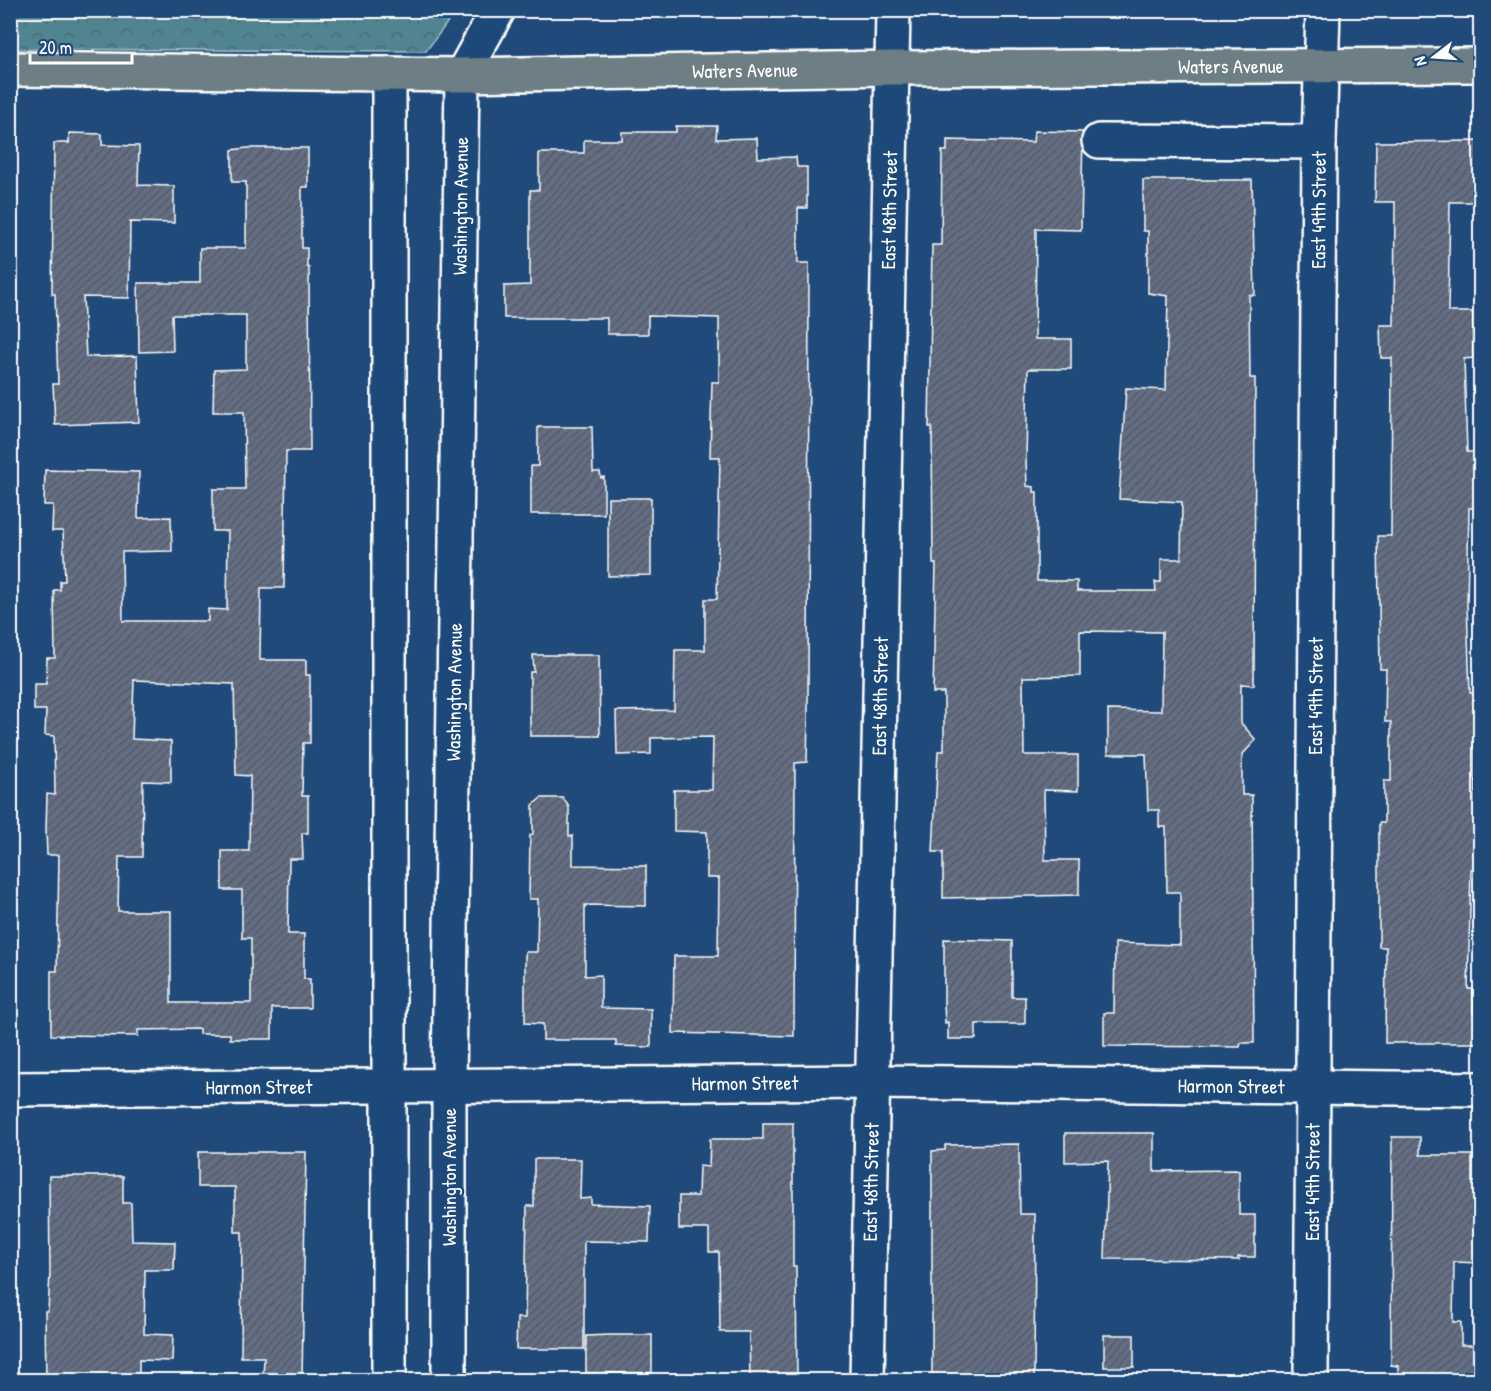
<svg xmlns="http://www.w3.org/2000/svg" width="1491" height="1391" viewBox="0 0 1491 1391" font-family="'Patrick Hand',sans-serif">
  <defs>
    <pattern id="forest-crowns" width="20" height="18" patternUnits="userSpaceOnUse" patternTransform="scale(1.5)"><rect width="20" height="18" fill="#4f8490"/><path d="M2 6a3 3 0 1 1 6 0M12 15a3 3 0 1 1 6 0" fill="none" stroke="#4e6b71"/></pattern>
    <pattern id="building-hatch" width="6" height="6" patternUnits="userSpaceOnUse" patternTransform="scale(1.5)"><rect width="6" height="6" fill="#646e84"/><path d="M-1 1l2-2M0 6l6-6M5 7l2-2" fill="none" stroke="#565a62"/></pattern>
  </defs>
  <rect width="100%" height="100%" fill="#1f4a7a"/>
  <filter id="ink" filterUnits="userSpaceOnUse"><feTurbulence type="fractalNoise" baseFrequency=".0167" numOctaves="2"/><feDisplacementMap in="SourceGraphic" scale="12" xChannelSelector="R" yChannelSelector="G"/><feConvolveMatrix kernelMatrix="1 2 1 2 8 2 1 2 1" color-interpolation-filters="sRGB"/></filter>
  <g filter="url(#ink)">
    <path fill="url(#forest-crowns)" stroke="#a7c2c8" stroke-width="1.5" d="M11 10H456V11L426 51 11 49Z"/>
    <g fill="url(#building-hatch)" stroke="#fff" stroke-width="1.5" fill-rule="evenodd">
      <path d="M676 126H717L716 139 757 138 758 158 796 157 797 167H807V208H798V263H809L808 716 807 762 795 763 794 1036 673 1033 674 956H718L719 878H707V832L674 831V790H712L713 737 651 738V754L617 755 616 711 674 710 675 650H705V599H717L720 457H710L712 382H719V318L648 316V334H607V318H504V286L530 285V190H539V153H584V140H622V132H676Z"/>
      <path d="M1034 131 1083 132 1081 230 1036 229 1035 339H1071V369H1028L1026 459 1027 486 1034 487V492H1037V581H1077V591H1156L1155 582H1161V559H1181L1182 502 1119 499 1126 388 1166 390 1168 296 1148 293V231H1143V180H1252L1255 295H1249L1250 378H1255L1254 685 1241 684V723L1256 740 1242 755V795H1252L1254 1043H1241L1240 1047 1104 1046V1013H1114L1115 943 1180 945V892H1167L1166 827H1159V810H1148L1146 754H1108V710L1161 711 1162 632 1080 631V676L1023 677 1024 755H1078V791L1044 790 1045 860H1079V895L943 898V852H933L938 751H944V693H933L936 564H933L932 427H929L932 245H941L942 151H947V140L1033 142Z"/>
      <path d="M69 133 102 134V145L139 146 138 185 174 186V223L130 222 129 298 83 297 86 357 137 356 139 422 55 425 53 384H58L55 294H52L54 143H69Z"/>
      <path d="M1480 141V199L1478 202H1450L1448 312H1473V358L1464 359 1467 452H1478V462H1480L1478 508H1469L1467 604 1470 693H1480V733H1475L1476 828 1480 827V869H1471L1468 989H1473V1013H1480V1043H1385L1386 947H1379V823H1384V781H1391V722H1385L1386 669H1380L1378 536H1391L1392 358H1381L1380 325H1394L1395 202H1375L1376 142Z"/>
      <path d="M247 148H308V187H302V248H307V267H309L310 451H286L284 588H261L260 660H306V675H310V743H303L302 796H308V833H302L303 859H289L288 934H304V979H310V1008H272V1039H230V1034H199V1029L138 1030V1036L51 1035V971H57L59 855H47L46 830 47 794 55 795 54 736 45 735 46 710H34V684H46L47 658H55L54 590H60V581H65L63 531H52L53 505H44L45 470 139 472 138 518 171 517 172 551 122 552 123 621H208V609L227 610 228 531H213V489H245L244 412H213L214 370 246 369V315H172L173 351 139 352 138 283H200V248H246V182H232V150ZM134 680 234 684 236 775 250 776 249 851H222V890H242V938H251V1003H171V911H118L119 857H142L143 781 171 782V741L132 739Z"/>
      <path d="M538 427H592L593 472H600L601 478 604 477V514H531V466H538Z"/>
      <path d="M608 498H651V575L608 576Z"/>
      <path d="M533 655H599L600 736H530V672H534Z"/>
      <path d="M541 798H563L569 807V836H573V865L646 866V906L585 905V976L601 975V1008L651 1009V1047L616 1046V1040H543V1024L525 1023V952H537L538 899H529L530 835 533 834V805Z"/>
      <path d="M944 939 1012 941V997H1025V1024H976V1039H948V1022L945 1023 944 1004Z"/>
      <path d="M763 1123H793V1266H796L797 1380H750L749 1332H720L719 1252H709V1229H679V1196H698L699 1166 709 1167 710 1139H763Z"/>
      <path d="M1065 1133H1154V1171L1239 1170V1215H1255V1257H1238L1239 1260 1105 1259 1108 1161 1065 1162Z"/>
      <path d="M1392 1137H1420V1155H1472V1182H1480V1263L1454 1262 1453 1322H1461V1345H1475L1477 1374H1455V1380H1398V1366L1391 1365Z"/>
      <path d="M1019 1144 1020 1214H1035L1034 1380H932V1151L945 1150V1145Z"/>
      <path d="M198 1152H306L302 1380H263L264 1357H241L242 1232H235V1187H198Z"/>
      <path d="M534 1159H581L580 1199 591 1198V1204L650 1206 649 1242 584 1241V1349H516L517 1318H525L527 1206H534Z"/>
      <path d="M49 1176H123V1203H131L132 1241 175 1242 174 1270H145L144 1334 173 1335 172 1361 139 1360V1380H46L45 1311H48L50 1273Z"/>
      <path d="M610 1335H652V1373H586V1336Z"/>
      <rect x="1104" y="1335" width="30" height="32"/>
    </g>
    <g fill="none" stroke-linecap="round" stroke-linejoin="round">
      <g stroke="#fff" stroke-width="38">
        <g id="minor">
          <path d="M389 74V1380"/>
          <path d="M1099 141 1319 142"/>
          <path id="s1" d="M10 1089 873 1082 1480 1089"/>
          <path id="s2" d="M449 1380V1084L462 75 498 10"/>
          <path id="s3" d="M867 1380 893 10"/>
          <path id="s4" d="M1311 1380 1319 142 1323 10"/>
        </g>
      </g>
      <g stroke="#fff" stroke-width="38">
        <g id="major">
          <path id="s5" d="M10 69 462 75 893 68 1480 65"/>
        </g>
      </g>
      <use href="#minor" stroke="#1f4a7a" stroke-width="33"/>
      <use href="#major" stroke="#6d7e84" stroke-width="33"/>
    </g>
  </g>
  <g text-anchor="middle" stroke-width="4.5" stroke-linejoin="round" paint-order="stroke">
    <g font-size="20" fill="#fff" stroke="#1f4a7a">
      <text dy="7" stroke="none"><textPath href="#s5" startOffset="1221">Waters Avenue</textPath></text>
      <text dy="7" stroke="none"><textPath href="#s5" startOffset="735">Waters Avenue</textPath></text>
      <text dy="7" stroke="none"><textPath href="#s2" startOffset="1174">Washington Avenue</textPath></text>
      <text dy="7" stroke="none"><textPath href="#s4" startOffset="1170">East 49th Street</textPath></text>
      <text dy="7" stroke="none"><textPath href="#s3" startOffset="1170">East 48th Street</textPath></text>
      <text dy="7" stroke="none"><textPath href="#s2" startOffset="688">Washington Avenue</textPath></text>
      <text dy="7" stroke="none"><textPath href="#s4" startOffset="684">East 49th Street</textPath></text>
      <text dy="7" stroke="none"><textPath href="#s3" startOffset="684">East 48th Street</textPath></text>
      <text dy="7" stroke="none"><textPath href="#s1" startOffset="735">Harmon Street</textPath></text>
      <text dy="7" stroke="none"><textPath href="#s1" startOffset="249">Harmon Street</textPath></text>
      <text dy="7" stroke="none"><textPath href="#s1" startOffset="1221">Harmon Street</textPath></text>
      <text transform="translate(449 1177) rotate(-90)" y="7">Washington Avenue</text>
      <text dy="7" stroke="none"><textPath href="#s3" startOffset="198">East 48th Street</textPath></text>
      <text dy="7" stroke="none"><textPath href="#s4" startOffset="198">East 49th Street</textPath></text>
    </g>
  </g>
  <rect width="1491" height="1391" fill="none" stroke="#1f4a7a" stroke-width="36"/>
  <rect x="18" y="18" width="1455" height="1355" fill="none" stroke="#fff" stroke-width="2" filter="url(#ink)"/>
  <g transform="translate(1434 57) rotate(253)" stroke="#1f4a7a" stroke-width="4.5" paint-order="stroke">
  <path d="M0-4.5L10 22L0 15L-10 22Z" fill="#ffffff"/>
  <text y="-9" font-size="16" font-weight="bold" text-anchor="middle" fill="#ffffff">N</text>
  </g>
  <path d="M30 54v9h102v-9" fill="none" stroke="#ffffff" stroke-width="3"/>
  <text x="39" y="54" font-size="18" fill="#ffffff" stroke="#1f4a7a" stroke-width="4.5" paint-order="stroke">20 m</text>
</svg>
